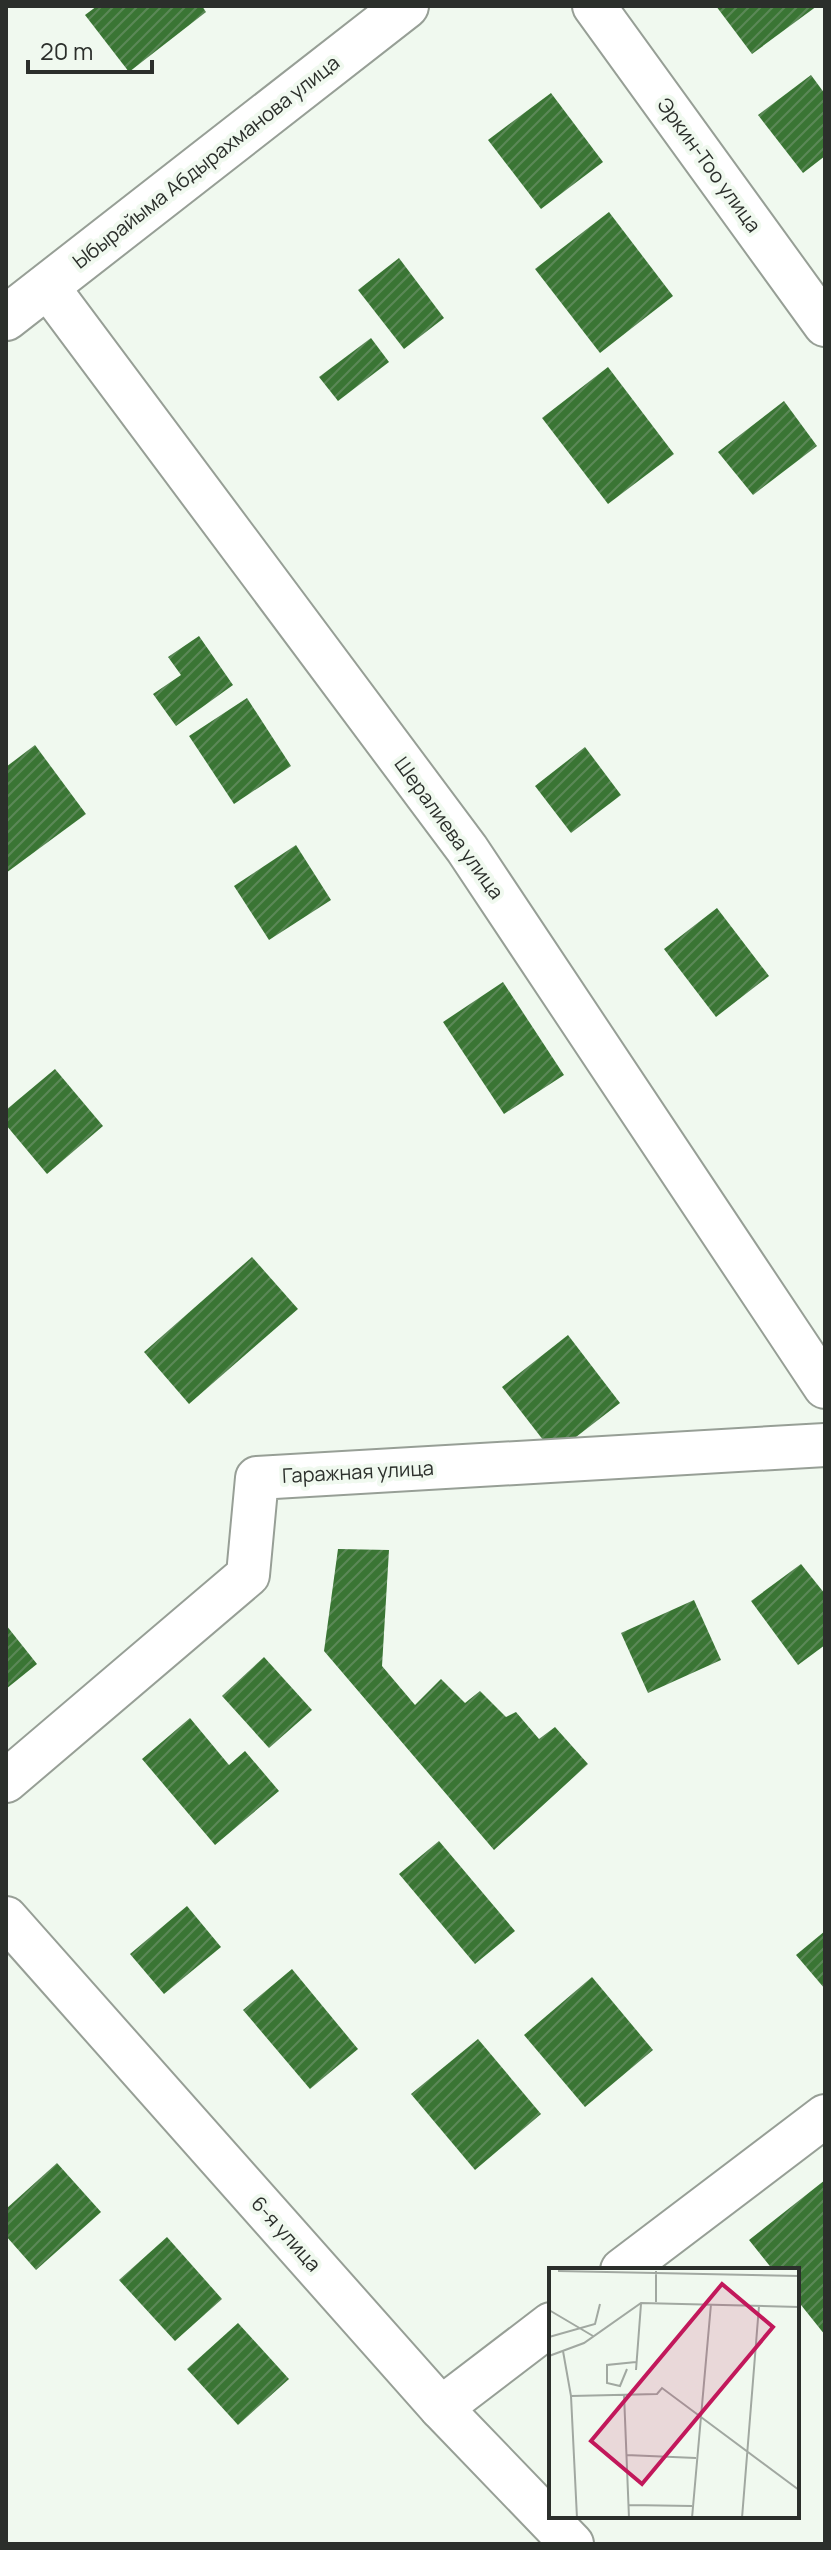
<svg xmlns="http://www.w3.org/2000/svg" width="831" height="2550" viewBox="0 0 831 2550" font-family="Manrope,sans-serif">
  <defs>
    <pattern id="building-hatch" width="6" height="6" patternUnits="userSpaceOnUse" patternTransform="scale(2)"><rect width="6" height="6" fill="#3a7534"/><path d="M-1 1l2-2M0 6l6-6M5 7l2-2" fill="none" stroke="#5b8857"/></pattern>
  </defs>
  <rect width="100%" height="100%" fill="#f0f9ef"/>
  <g fill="url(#building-hatch)">
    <path d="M97 6H202L206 12 129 72 85 15Z"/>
    <path d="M716 6H817L752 54Z"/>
    <path d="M811 75 825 94V156L803 173 758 115Z"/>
    <path d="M551 93 603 162 541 209 488 140Z"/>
    <path d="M609 212 673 296 600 353 535 269Z"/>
    <path d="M399 258 444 318 404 349 358 290Z"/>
    <path d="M371 338 389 362 338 401 319 377Z"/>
    <path d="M608 367 674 454 608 504 542 418Z"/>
    <path d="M784 401 817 446 753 495 718 452Z"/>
    <path d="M199 636 233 685 176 726 153 694 181 675 168 657Z"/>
    <path d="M247 698 291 766 234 804 189 736Z"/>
    <path d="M35 745 86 814 6 873V767Z"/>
    <path d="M585 747 621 795 571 833 535 786Z"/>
    <path d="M296 845 331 900 269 940 234 886Z"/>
    <path d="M717 908 769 976 716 1017 664 949Z"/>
    <path d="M503 982 564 1075 504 1114 443 1022Z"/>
    <path d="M55 1069 103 1126 47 1174 6 1125V1110Z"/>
    <path d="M252 1257 298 1309 189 1404 144 1352Z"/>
    <path d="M568 1335 620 1403 554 1454 502 1387Z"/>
    <path d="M338 1549 389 1550 382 1666 415 1705 441 1679 465 1703 480 1691 506 1717 516 1712 539 1739 555 1727 588 1764 494 1850 324 1651Z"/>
    <path d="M801 1564 825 1594V1645L798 1665 751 1601Z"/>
    <path d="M694 1600 721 1660 648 1693 621 1633Z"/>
    <path d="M6 1625 37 1664 6 1689Z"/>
    <path d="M264 1657 312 1710 269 1748 222 1696Z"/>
    <path d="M190 1718 229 1765 245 1751 279 1791 215 1845 142 1759Z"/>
    <path d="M439 1841 515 1931 475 1964 399 1874Z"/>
    <path d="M187 1906 221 1947 164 1994 130 1954Z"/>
    <path d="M825 1931V1989L796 1955Z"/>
    <path d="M292 1969 358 2049 310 2089 243 2010Z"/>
    <path d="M592 1977 653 2050 585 2107 524 2035Z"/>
    <path d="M478 2039 541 2114 475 2170 411 2094Z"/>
    <path d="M57 2163 101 2212 36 2270 6 2236V2209Z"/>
    <path d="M825 2180V2335L797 2300V2270H773L749 2240Z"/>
    <path d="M167 2237 222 2299 175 2341 119 2280Z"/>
    <path d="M238 2323 289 2379 238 2425 187 2369Z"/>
  </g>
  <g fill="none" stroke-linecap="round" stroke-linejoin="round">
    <g stroke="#979f96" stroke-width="46">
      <g id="street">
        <path d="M594 6 825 325"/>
        <path d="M47 286 467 849 825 1387"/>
        <path d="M6 1781 248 1575 257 1478 825 1445"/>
        <path d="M6 1918 441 2408 572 2544"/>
        <path d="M622 2270 825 2116"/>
        <path d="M441 2408 551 2324"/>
      </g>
    </g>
    <g stroke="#979f96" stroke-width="48">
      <path id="secondary" d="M6 318 406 6"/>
    </g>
    <use href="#street" stroke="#fff" stroke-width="42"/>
    <use href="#secondary" stroke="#fff" stroke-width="44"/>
  </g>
  <g text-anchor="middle" stroke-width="8" stroke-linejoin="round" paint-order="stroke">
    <g font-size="20" fill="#2b2f2b" stroke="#f0f9ef">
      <text transform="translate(206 162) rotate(-38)" y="7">Ыбырайыма Абдырахманова улица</text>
      <text transform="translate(709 165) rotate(54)" y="7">Эркин-Тоо улица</text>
      <text transform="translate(449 828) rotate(54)" y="7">Шералиева улица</text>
      <text transform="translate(358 1472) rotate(-3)" y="7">Гаражная улица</text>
      <text transform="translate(286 2234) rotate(48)" y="7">6-я улица</text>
    </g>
  </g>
  <g transform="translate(549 2268)">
    <rect width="250" height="250" fill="#f0f9ef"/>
    <path fill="none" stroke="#a1a8a1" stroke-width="2" d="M9 3 250 8M107 3V34M0 42 44 68M0 69 46 56 51 36M14 83 22 128 28 250M0 88 35 75 92 35 250 39M78 101 71 118 58 115V97L87 94M87 102 92 36M75 126 80 250M22 128 108 126 113 120 250 222M77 187 147 190M80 237 143 238M143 250 162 36M193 250 210 38"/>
    <path fill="#c2185b" fill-opacity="0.15" stroke="#c2185b" stroke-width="4" d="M173 16 224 59 93 216 42 173Z"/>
    <rect width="250" height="250" fill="none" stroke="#2b2f2b" stroke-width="4"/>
  </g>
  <rect width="831" height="2550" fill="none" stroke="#2b2f2b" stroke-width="16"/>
  <path d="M28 60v12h124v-12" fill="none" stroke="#2b2f2b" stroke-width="4"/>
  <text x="40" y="60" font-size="24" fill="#2b2f2b" stroke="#f0f9ef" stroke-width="6" paint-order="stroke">20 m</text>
</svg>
